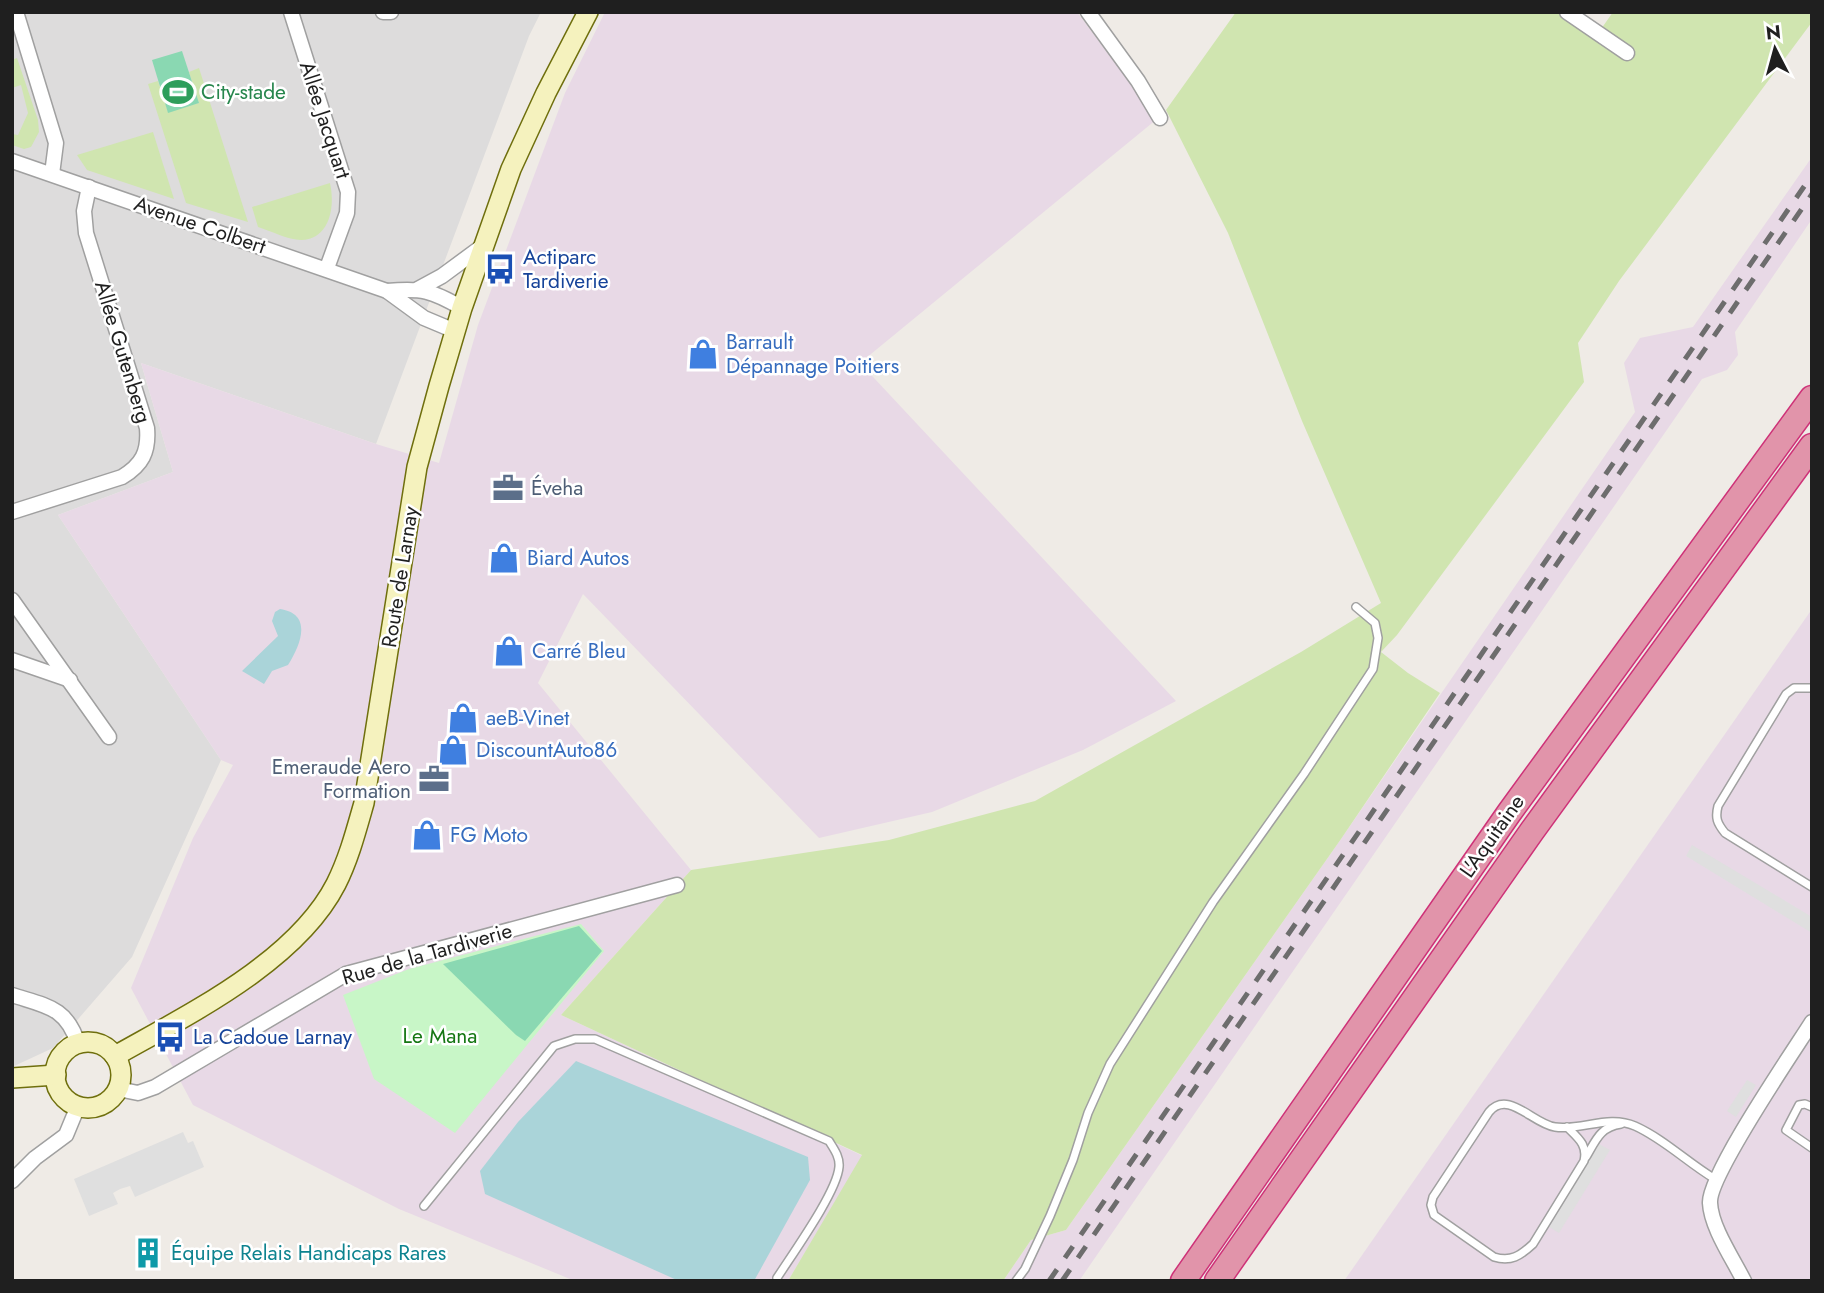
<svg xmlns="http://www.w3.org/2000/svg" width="1824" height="1293" viewBox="0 0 1824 1293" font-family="Jost,sans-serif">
  <rect width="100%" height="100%" fill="#efebe6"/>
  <path fill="#dddcdc" d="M12 12H541L529 36 376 444 141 363 173 472 58 515 221 760 132 957 53 1048 12 1067Z"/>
  <g fill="#e8d9e6">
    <path d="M605 12H1077L1157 119 860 363 1176 701 1083 750 932 812 819 838 583 594 538 683 691 870 561 1015 863 1156 788 1281H575L399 1209 193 1105 131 988 193 838 233 765 221 760 58 515 173 472 141 363 376 444 439 463 478 325 565 93Z"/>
    <path d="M1812 157V219L1735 332 1738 355 1727 370 1702 379 1079 1281H1003L1031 1240 1066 1230 1341 839 1626 425 1635 412 1624 363 1640 338 1693 327Z"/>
    <path d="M1812 609V1281H1344Z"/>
  </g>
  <g fill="#d0e5b0">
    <path d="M1236 12H1568L1599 32 1613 12H1812V22L1619 281 1578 343 1584 382 1397 635 1381 652 1408 673 1440 693 1341 839 1066 1230 1031 1240 1003 1281H788L862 1155 561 1015 691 870 889 840 1035 801 1301 652 1381 603 1302 421 1228 233 1166 110Z"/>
    <path d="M17 58 38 120 39 132 31 147 24 149 12 145V134L18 135 28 113 21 85 12 88V60Z"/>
    <path d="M199 68 248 222 186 203 148 84 158 81 168 112 199 103 189 72Z"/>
    <path d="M153 132 174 199 87 170 77 155Z"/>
    <path d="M330 183C335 205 331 239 301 240 288 240 271 231 258 227L252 207Z"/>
  </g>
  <path fill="#c8f6c7" d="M581 924 604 951 455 1133 374 1079 343 995 409 969Z"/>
  <g fill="#8ad8b2">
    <path d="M182 51 199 103 168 113 152 60Z"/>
    <path d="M579 926 602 951 525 1041 516 1035 443 964Z"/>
  </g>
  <g fill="#dfdfdf">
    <path d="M1692 845 1812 917V933L1686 856Z"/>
    <path d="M1747 1080 1756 1085 1736 1117 1727 1111Z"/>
    <path d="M183 1132 188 1143 193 1141 204 1167 135 1197 130 1186 120 1189 113 1193 118 1204 89 1216 74 1179Z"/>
    <path d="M1599 1144 1610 1150 1559 1233 1549 1227Z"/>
  </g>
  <g fill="#aad4d9">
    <path d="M280 609C313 614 301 644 288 665L272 671 264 684 242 671 278 636 272 621 275 612Z"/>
    <path d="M576 1061 808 1157 810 1180 754 1281H679L485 1194 480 1171 518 1122Z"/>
  </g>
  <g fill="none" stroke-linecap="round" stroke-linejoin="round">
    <g stroke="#a0a0a0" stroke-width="10">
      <g id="lane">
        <path d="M1812 688H1794L1786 694 1718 806C1715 818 1717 823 1725 833L1812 887"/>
        <path d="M1812 1107 1805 1104 1799 1105 1786 1130 1812 1148"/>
        <path d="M1567 1127C1578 1138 1588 1145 1584 1161L1533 1244C1520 1256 1511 1262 1494 1257L1434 1215 1431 1205 1433 1197 1489 1112C1508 1089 1533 1124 1555 1127 1582 1131 1608 1114 1635 1126 1664 1139 1688 1163 1715 1179"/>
        <path d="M1586 1157C1596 1140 1600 1127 1621 1124"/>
        <path d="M424 1206 554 1046 575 1039H595L829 1141C834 1149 840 1157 839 1167 837 1192 793 1253 777 1278"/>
        <path d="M1016 1281 1025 1269 1050 1216 1073 1160 1088 1113 1110 1064 1213 902 1304 774 1373 669 1378 638 1375 623 1356 607"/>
      </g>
    </g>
    <g stroke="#a0a0a0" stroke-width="17">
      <g id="street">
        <path d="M16 12 56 143 52 174"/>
        <path d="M291 12 348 192 347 213 327 268"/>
        <path d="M383 12H391"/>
        <path d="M1088 12 1138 81 1160 118"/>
        <path d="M1567 12 1627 53"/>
        <path d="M12 161 387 291 424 318 455 331"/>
        <path d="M418 289 442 276 484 245"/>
        <path d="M387 291C422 288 431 290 462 308"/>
        <path d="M12 512 122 477C142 465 149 452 147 428L86 233 84 211 89 187"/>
        <path d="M12 600 109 737"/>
        <path d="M12 660 70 680"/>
        <path d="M12 995C46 1006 67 1007 78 1044"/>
        <path d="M118 1089 138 1093 155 1087 346 974 677 885"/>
        <path d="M12 1181 35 1158 66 1135 78 1106"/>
        <path d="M1744 1281C1733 1259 1711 1227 1710 1203 1708 1176 1793 1052 1812 1022"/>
      </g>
    </g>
    <g stroke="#6f6f0d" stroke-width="22">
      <g id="secondary">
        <circle cx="88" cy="1075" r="33"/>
        <path d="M115 1056C189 1014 296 962 336 884 349 858 356 831 364 803L417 467 439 386 462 308 511 169 546 93 588 12"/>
        <path d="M12 1078 56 1075"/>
      </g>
    </g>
    <g stroke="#ce3278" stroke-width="27">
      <g id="highway">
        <path d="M1183 1281 1509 813 1812 398"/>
        <path d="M1217 1281 1532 831 1812 446"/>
      </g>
    </g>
    <use href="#lane" stroke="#fff" stroke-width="7"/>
    <use href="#street" stroke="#fff" stroke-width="14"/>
    <use href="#secondary" stroke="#f5f2be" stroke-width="19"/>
    <use href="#highway" stroke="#e194aa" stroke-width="24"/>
    <g stroke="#6d6d6d" stroke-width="5" stroke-dasharray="14 14" stroke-linecap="butt">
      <path d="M1049 1281 1812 175"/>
      <path d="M1062 1281 1812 194"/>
    </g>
  </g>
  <defs>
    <g id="stadium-bare" transform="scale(2.415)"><path d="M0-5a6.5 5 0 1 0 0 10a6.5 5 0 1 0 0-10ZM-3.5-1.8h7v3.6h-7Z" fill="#2e9e5b" stroke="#fff" stroke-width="2.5" paint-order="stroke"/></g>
    <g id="bus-bare" transform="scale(2.415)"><path d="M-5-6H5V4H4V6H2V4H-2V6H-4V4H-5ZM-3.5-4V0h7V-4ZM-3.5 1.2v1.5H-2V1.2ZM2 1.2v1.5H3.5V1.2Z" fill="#1a4fb4" stroke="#fff" stroke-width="2.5" paint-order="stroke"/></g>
    <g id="shop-bare" transform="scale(2.415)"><path d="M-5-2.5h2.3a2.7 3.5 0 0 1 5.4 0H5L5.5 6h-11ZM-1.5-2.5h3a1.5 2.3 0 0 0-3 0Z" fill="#3f7fe0" stroke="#fff" stroke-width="2.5" paint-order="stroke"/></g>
    <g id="office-bare" transform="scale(2.415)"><path d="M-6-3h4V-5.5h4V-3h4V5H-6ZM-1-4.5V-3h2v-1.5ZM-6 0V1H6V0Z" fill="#5c6f8a" stroke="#fff" stroke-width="2.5" paint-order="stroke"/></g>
    <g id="building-bare" transform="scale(2.415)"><path d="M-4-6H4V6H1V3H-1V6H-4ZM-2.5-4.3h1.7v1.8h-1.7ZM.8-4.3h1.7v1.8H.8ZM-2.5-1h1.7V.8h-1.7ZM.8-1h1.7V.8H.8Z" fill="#0f9aa8" stroke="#fff" stroke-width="2.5" paint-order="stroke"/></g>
  </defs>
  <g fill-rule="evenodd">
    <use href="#stadium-bare" x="178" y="92"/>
    <use href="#bus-bare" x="500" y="269"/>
    <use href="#shop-bare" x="703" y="354"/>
    <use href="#office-bare" x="508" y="488"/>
    <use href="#shop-bare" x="504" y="558"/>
    <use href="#shop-bare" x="509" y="651"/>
    <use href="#shop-bare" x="463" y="718"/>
    <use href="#shop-bare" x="453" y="750"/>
    <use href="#office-bare" x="434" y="779"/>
    <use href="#shop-bare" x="427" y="835"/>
    <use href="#bus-bare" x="170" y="1037"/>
    <use href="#building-bare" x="148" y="1253"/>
  </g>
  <g text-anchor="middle" stroke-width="5" stroke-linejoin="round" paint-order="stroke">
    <g font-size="21" fill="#27864d" stroke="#fff" text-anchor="start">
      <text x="201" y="99">City-stade</text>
    </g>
    <g font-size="21" fill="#1f1f1f" stroke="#fff">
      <text transform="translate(325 120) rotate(72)" y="7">Allée Jacquart</text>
      <text transform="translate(200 225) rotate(19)" y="7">Avenue Colbert</text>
      <text transform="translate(123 352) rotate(73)" y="7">Allée Gutenberg</text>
      <text transform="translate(400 577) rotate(-81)" y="7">Route de Larnay</text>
      <text transform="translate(1492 836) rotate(-55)" y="7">L'Aquitaine</text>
      <text transform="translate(427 954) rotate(-16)" y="7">Rue de la Tardiverie</text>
    </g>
    <g font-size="21" fill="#164399" stroke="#fff" text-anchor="start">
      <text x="523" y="264">Actiparc<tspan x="523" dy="24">Tardiverie</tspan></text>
      <text x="193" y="1044">La Cadoue Larnay</text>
    </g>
    <g font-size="21" fill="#366cbe" stroke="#fff" text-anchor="start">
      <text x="726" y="349">Barrault<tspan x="726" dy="24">Dépannage Poitiers</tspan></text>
      <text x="527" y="565">Biard Autos</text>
      <text x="532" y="658">Carré Bleu</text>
      <text x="486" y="725">aeB-Vinet</text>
      <text x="476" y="757">DiscountAuto86</text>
      <text x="450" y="842">FG Moto</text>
    </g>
    <g font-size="21" fill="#4e5e75" stroke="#fff" text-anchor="start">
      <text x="531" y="495">Éveha</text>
      <text x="411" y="774" text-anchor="end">Emeraude Aero<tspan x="411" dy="24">Formation</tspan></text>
    </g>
    <g font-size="21" fill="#167714" stroke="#fff">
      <text x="440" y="1043">Le Mana</text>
    </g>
    <g font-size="21" fill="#0d838f" stroke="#fff" text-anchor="start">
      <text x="171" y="1260">Équipe Relais Handicaps Rares</text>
    </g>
  </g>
  <rect width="1824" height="1293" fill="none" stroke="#1f1f1f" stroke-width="28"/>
  <g transform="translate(1775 49) rotate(354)" stroke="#ffffff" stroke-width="5" paint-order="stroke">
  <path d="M0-5L12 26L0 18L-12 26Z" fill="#1f1f1f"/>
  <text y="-10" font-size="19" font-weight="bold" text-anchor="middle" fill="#1f1f1f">N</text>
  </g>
</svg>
